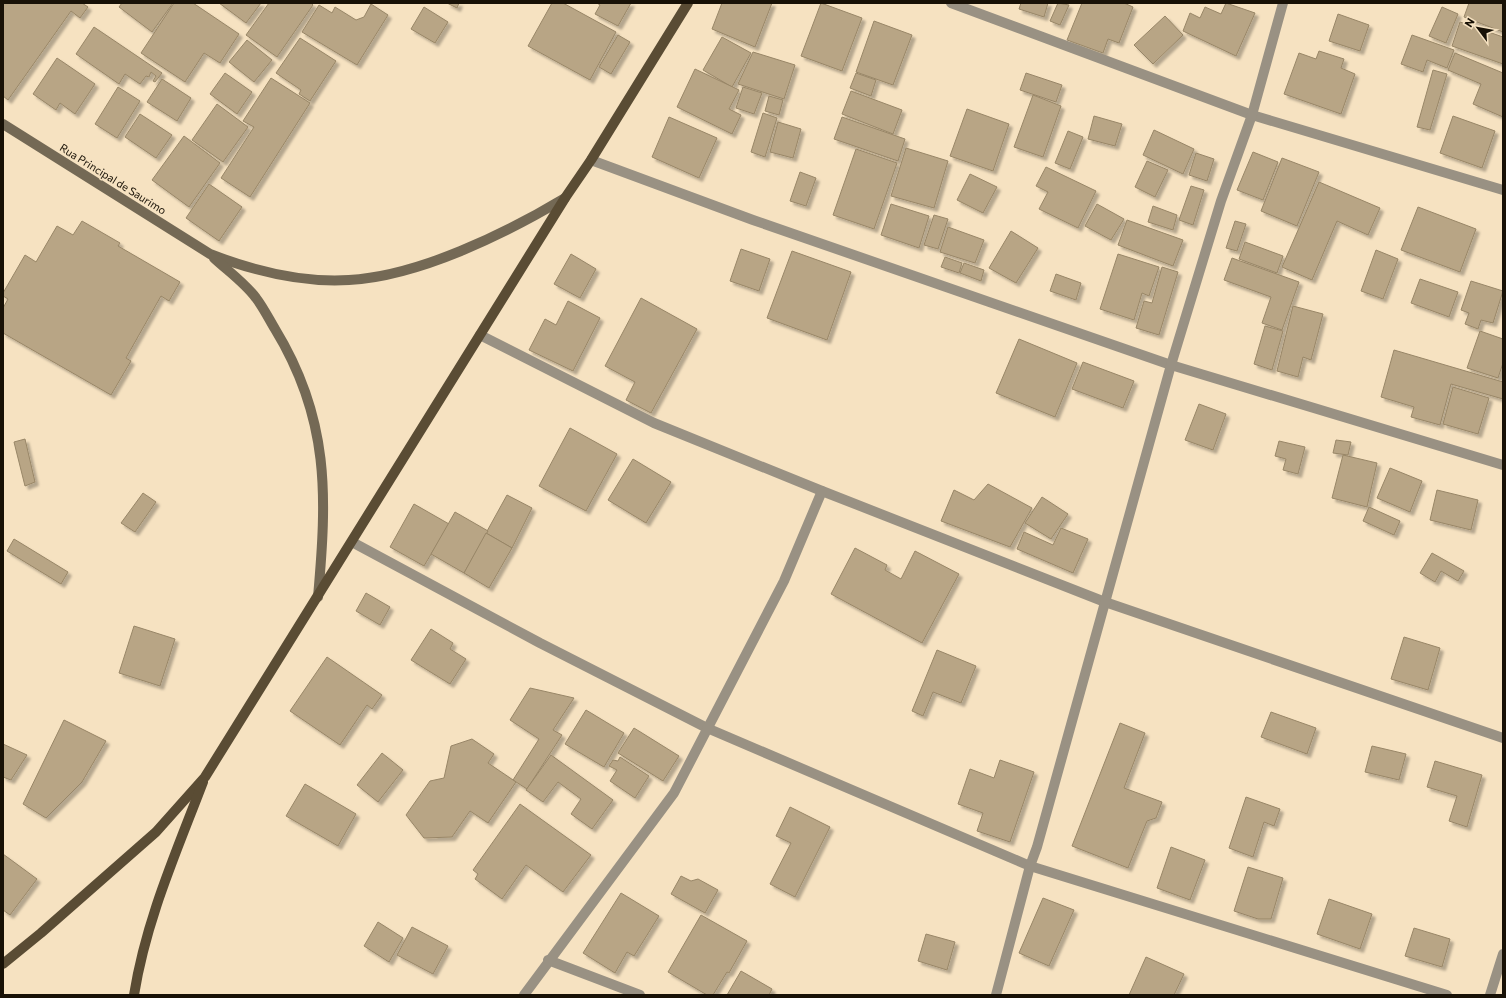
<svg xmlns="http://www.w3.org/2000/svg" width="1506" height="998" viewBox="0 0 1506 998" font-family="Commissioner,sans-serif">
  <defs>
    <filter id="shadow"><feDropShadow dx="3.5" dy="3.5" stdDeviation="1" flood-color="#0004"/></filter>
  </defs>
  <rect width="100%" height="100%" fill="#f6e2c1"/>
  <g fill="#b8a585" stroke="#988667" filter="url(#shadow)">
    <path d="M3 3H82L88 7 80 18 71 11 8 100 3 96Z"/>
    <path d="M122 3H173L152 32 119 7Z"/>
    <path d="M174 3H193L239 34 220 63 204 53 185 82 141 53Z"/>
    <path d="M219 3H261L246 23Z"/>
    <path d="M269 3H311L313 5 277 57 246 35Z"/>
    <path d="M447 3H459L457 8Z"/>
    <path d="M552 3H563L616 32 590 80 528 46Z"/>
    <path d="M597 3H631L618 26 595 14 600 5Z"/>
    <path d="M722 3H772L755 47 712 29Z"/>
    <path d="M821 3 862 18 842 71 801 56Z"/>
    <path d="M1021 3H1048L1044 17 1019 9Z"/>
    <path d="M1058 3 1069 5 1060 25 1050 21Z"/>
    <path d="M1082 3H1124L1133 7 1119 43 1108 39 1103 53 1067 40Z"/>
    <path d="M1226 3 1255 13 1236 56 1183 31 1190 13 1200 18 1205 7 1221 14Z"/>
    <path d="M1469 3H1503V32L1464 17Z"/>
    <path d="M371 4 388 15 357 65 302 32 319 5 332 13 335 7 356 20 364 17Z"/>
    <path d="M424 7 448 22 435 43 411 29Z"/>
    <path d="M1442 7 1458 14 1446 43 1429 36Z"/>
    <path d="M1338 14 1369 25 1360 51 1329 41Z"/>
    <path d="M1165 16 1183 35 1153 64 1134 45Z"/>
    <path d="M874 21 912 35 893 85 856 72Z"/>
    <path d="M1460 22 1503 37V64L1452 46Z"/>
    <path d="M94 27 162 73 155 82 153 81 156 76 151 72 149 77 146 76 140 84 125 74 119 84 76 54Z"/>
    <path d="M618 35 630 42 611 74 599 67Z"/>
    <path d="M1412 35 1454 50 1447 68 1427 60 1423 72 1401 64Z"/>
    <path d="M722 37 751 53 732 87 703 70Z"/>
    <path d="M300 38 336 61 310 101 299 94 301 90 276 73Z"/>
    <path d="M247 40 272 60 254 82 229 62Z"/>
    <path d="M1319 51 1344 59 1341 68 1355 74 1341 114 1284 94 1299 53 1316 59Z"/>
    <path d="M753 52 795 65 784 99 738 84Z"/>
    <path d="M1455 53 1503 73V117L1473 104 1481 84 1448 70Z"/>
    <path d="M57 58 95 84 75 114 60 103 56 110 33 94Z"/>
    <path d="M695 69 739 90 729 109 741 115 732 134 677 107Z"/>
    <path d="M1433 70 1447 74 1430 130 1417 127Z"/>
    <path d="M225 73 252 92 237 114 210 94Z"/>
    <path d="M856 73 876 80 871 96 850 88Z"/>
    <path d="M1026 73 1062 85 1056 102 1020 90Z"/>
    <path d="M271 78 310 103 250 197 221 178 254 127 243 121Z"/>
    <path d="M162 79 191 98 177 121 147 102Z"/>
    <path d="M118 87 140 101 117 138 95 124Z"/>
    <path d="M743 87 762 93 754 114 736 108Z"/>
    <path d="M851 91 902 110 893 134 842 114Z"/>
    <path d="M1033 95 1061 106 1043 157 1014 147Z"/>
    <path d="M769 96 783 100 779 115 765 111Z"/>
    <path d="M217 104 248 127 223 162 192 140Z"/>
    <path d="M967 109 1009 124 993 171 950 156Z"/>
    <path d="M763 113 777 118 765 157 751 152Z"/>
    <path d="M140 114 172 135 156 158 125 137Z"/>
    <path d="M1094 116 1122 124 1115 146 1088 139Z"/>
    <path d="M1453 116 1495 131 1482 168 1440 153Z"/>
    <path d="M669 117 717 138 699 178 652 157Z"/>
    <path d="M842 117 905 139 898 161 834 139Z"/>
    <path d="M778 122 801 129 793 158 770 152Z"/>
    <path d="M1154 130 1194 149 1183 174 1143 155Z"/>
    <path d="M1068 131 1083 137 1070 169 1055 163Z"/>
    <path d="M184 136 220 163 189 207 152 180Z"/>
    <path d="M906 148 948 161 934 208 891 196Z"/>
    <path d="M856 149 897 163 874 229 833 215Z"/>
    <path d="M1253 152 1278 162 1263 200 1237 190Z"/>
    <path d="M1196 153 1214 159 1207 181 1189 175Z"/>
    <path d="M1282 158 1319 172 1297 226 1261 211Z"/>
    <path d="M1147 161 1168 170 1155 197 1135 187Z"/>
    <path d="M1046 167 1096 191 1078 228 1039 209 1048 192 1036 186Z"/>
    <path d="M800 172 816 178 806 206 790 201Z"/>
    <path d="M970 174 997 187 983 213 957 200Z"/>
    <path d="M1319 182 1380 208 1368 235 1337 221 1312 280 1282 267Z"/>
    <path d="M209 184 242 207 219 241 186 218Z"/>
    <path d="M1191 186 1204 190 1193 225 1179 220Z"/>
    <path d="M891 204 929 216 919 248 881 235Z"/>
    <path d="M1097 204 1124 219 1111 240 1085 226Z"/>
    <path d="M1153 206 1177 215 1173 230 1148 222Z"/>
    <path d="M1418 207 1476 229 1460 272 1401 250Z"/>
    <path d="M934 215 948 219 938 249 924 245Z"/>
    <path d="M1127 220 1183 240 1173 266 1118 245Z"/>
    <path d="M82 221 120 243 118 246 180 282 169 301 161 296 126 358 131 361 111 395 3 333V308L8 299 3 296V293L25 255 36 262 57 226 73 235Z"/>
    <path d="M1235 221 1246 224 1237 251 1226 248Z"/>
    <path d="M948 227 984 240 975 263 940 252Z"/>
    <path d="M1011 231 1038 248 1016 283 989 268Z"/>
    <path d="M1245 242 1283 256 1277 273 1239 259Z"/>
    <path d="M741 249 770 259 759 291 730 281Z"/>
    <path d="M1376 250 1398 259 1383 299 1361 291Z"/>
    <path d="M792 251 851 272 827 340 767 318Z"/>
    <path d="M571 254 596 269 580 298 554 284Z"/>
    <path d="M1118 254 1159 267 1149 296 1142 293 1134 320 1100 309Z"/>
    <path d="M945 257 962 263 959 273 941 267Z"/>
    <path d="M1232 258 1299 282 1282 330 1262 323 1271 297 1224 280Z"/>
    <path d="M964 263 984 270 981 281 960 273Z"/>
    <path d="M1162 267 1178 272 1159 335 1136 328 1144 301 1152 303Z"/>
    <path d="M1056 274 1081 283 1076 300 1050 291Z"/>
    <path d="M1420 279 1458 292 1449 317 1411 303Z"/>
    <path d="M1471 281 1503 291 1493 323 1481 320 1478 329 1465 324 1469 313 1461 310Z"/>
    <path d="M641 298 697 329 651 413 626 400 635 382 605 366Z"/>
    <path d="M568 301 600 318 573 371 529 350 545 319 556 325Z"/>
    <path d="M1293 306 1323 314 1311 360 1303 357 1298 377 1277 371Z"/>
    <path d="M1265 326 1283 331 1272 370 1254 364Z"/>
    <path d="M1480 331 1503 339V363L1498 378 1467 368Z"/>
    <path d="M1019 339 1077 363 1055 417 996 393Z"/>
    <path d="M1394 350 1503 382V399L1451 384 1440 425 1411 417 1414 407 1381 397Z"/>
    <path d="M1083 362 1134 381 1123 408 1072 389Z"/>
    <path d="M1453 387 1489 398 1478 434 1443 424Z"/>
    <path d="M1199 404 1226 414 1213 450 1185 440Z"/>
    <path d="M570 428 617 454 586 511 539 486Z"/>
    <path d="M25 439 35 482 25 486 14 442Z"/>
    <path d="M1336 440 1351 442 1348 455 1333 453Z"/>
    <path d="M1279 441 1305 447 1298 474 1283 470 1286 459 1275 456Z"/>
    <path d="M1343 455 1377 463 1367 507 1332 498Z"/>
    <path d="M633 459 671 482 646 523 608 500Z"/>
    <path d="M1390 468 1422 481 1410 512 1377 498Z"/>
    <path d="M988 484 1032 508 1010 547 941 521 954 490 974 500Z"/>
    <path d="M1437 490 1478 500 1471 530 1430 520Z"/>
    <path d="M143 493 156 502 135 532 121 523Z"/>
    <path d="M507 495 532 508 512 548 486 533Z"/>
    <path d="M1042 497 1068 514 1051 539 1025 523Z"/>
    <path d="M414 504 449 524 424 566 390 547Z"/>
    <path d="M1369 507 1400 521 1394 535 1363 521Z"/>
    <path d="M455 512 488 531 464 573 431 554Z"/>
    <path d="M1061 528 1088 539 1073 573 1017 549 1024 532 1053 545Z"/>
    <path d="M486 533 512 548 489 588 464 573Z"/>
    <path d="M14 539 68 572 61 584 7 551Z"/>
    <path d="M855 548 887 565 885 570 901 579 915 551 959 574 922 643 831 594Z"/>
    <path d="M1432 553 1464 571 1458 581 1441 571 1435 582 1420 573Z"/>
    <path d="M366 593 390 607 380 625 356 611Z"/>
    <path d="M134 626 175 639 160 686 119 673Z"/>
    <path d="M431 629 453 643 450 649 466 659 450 684 411 660Z"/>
    <path d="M1404 637 1440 648 1428 690 1391 679Z"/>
    <path d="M937 650 976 666 961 703 933 692 923 716 912 711Z"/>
    <path d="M327 657 382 695 372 709 367 705 340 745 290 711Z"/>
    <path d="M530 688 574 698 553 730 562 735 527 789 513 780 539 739 510 720Z"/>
    <path d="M586 710 624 733 604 767 565 744Z"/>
    <path d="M1271 712 1316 728 1307 754 1261 737Z"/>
    <path d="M64 720 106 741 82 782 46 818 23 804Z"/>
    <path d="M1120 723 1145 733 1124 788 1162 802 1156 818 1147 821 1128 868 1072 846Z"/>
    <path d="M634 728 679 756 663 781 618 753Z"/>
    <path d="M472 739 494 754 488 763 516 782 488 823 470 811 452 837 424 838 406 815 430 781 444 778 451 746Z"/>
    <path d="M3 744 27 755 11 780 3 777Z"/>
    <path d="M1372 746 1406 754 1399 780 1365 772Z"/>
    <path d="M382 753 403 770 378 802 357 785Z"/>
    <path d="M551 755 613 800 592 829 571 814 581 799 558 782 543 802 526 790Z"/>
    <path d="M620 757 649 776 635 798 610 781 617 770 609 766 613 760 618 761Z"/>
    <path d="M1000 760 1034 772 1010 842 977 831 983 813 958 804 970 769 994 778Z"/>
    <path d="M1435 761 1482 775 1467 827 1449 821 1457 796 1427 787Z"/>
    <path d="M305 784 356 814 338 846 286 816Z"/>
    <path d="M1246 797 1280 809 1274 826 1264 822 1253 857 1229 848Z"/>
    <path d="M520 804 591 855 563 892 526 865 502 899 475 879 478 874 473 870Z"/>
    <path d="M790 807 830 827 795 897 770 884 791 843 776 836Z"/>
    <path d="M1171 847 1205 860 1190 900 1157 888Z"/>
    <path d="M3 854 37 879 10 915 3 910Z"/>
    <path d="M1248 867 1283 878 1271 919H1258L1234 911Z"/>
    <path d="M681 876 691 881 698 879 718 890 705 913 671 894Z"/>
    <path d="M621 893 659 916 634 956 627 952 615 973 583 953Z"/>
    <path d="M1043 898 1074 910 1049 966 1019 953Z"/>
    <path d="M1329 899 1372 914 1360 949 1317 934Z"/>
    <path d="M701 915 747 941 729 973 727 972 713 995H707L668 972Z"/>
    <path d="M378 922 403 938 389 962 364 946Z"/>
    <path d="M412 927 448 946 433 974 397 955Z"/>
    <path d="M1414 928 1450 939 1442 967 1405 956Z"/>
    <path d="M926 934 955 942 947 970 918 961Z"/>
    <path d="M1146 957 1184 974 1174 995H1129Z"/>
    <path d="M741 971 772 989 769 995H727Z"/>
  </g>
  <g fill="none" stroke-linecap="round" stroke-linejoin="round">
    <g stroke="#999183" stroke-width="10">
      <path d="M951 3 1252 115 1503 190"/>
      <path d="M591 160 753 220 1171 365 1503 465"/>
      <path d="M480 335 654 423 822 491 1105 602 1503 738"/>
      <path d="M352 542 540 643 707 728 1030 866 1447 995"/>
      <path d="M548 960 640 995"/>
      <path d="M524 995 674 793 784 581 822 491"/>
      <path d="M996 995 1030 866 1037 847 1171 365 1221 201 1252 115 1283 3"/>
      <path d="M1490 995 1503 954"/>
    </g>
    <g stroke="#746955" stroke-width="10">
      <path d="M3 124 210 254C254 271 301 283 349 280 419 276 505 234 565 198"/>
      <path d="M214 258C228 271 245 283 256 298 263 307 269 319 275 329 330 419 327 496 318 597"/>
    </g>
    <g stroke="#5a4c34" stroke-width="10">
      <path d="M3 964 41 933 156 832 205 777 565 198 591 160 688 3"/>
      <path d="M134 995C146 920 176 853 203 782"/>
    </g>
  </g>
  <g text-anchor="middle" stroke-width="3" stroke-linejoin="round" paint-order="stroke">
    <g font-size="11" fill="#181106" stroke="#f6e2c1">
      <text transform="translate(113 179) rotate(32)" y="4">Rua Principal de Saurimo</text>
    </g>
  </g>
  <rect width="1506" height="998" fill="none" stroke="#181106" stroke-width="8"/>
  <g transform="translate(1478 28) rotate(302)" stroke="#f6e2c1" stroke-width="3" paint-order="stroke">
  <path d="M0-3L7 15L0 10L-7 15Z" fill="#181106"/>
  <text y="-6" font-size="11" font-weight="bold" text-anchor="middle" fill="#181106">N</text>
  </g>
</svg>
